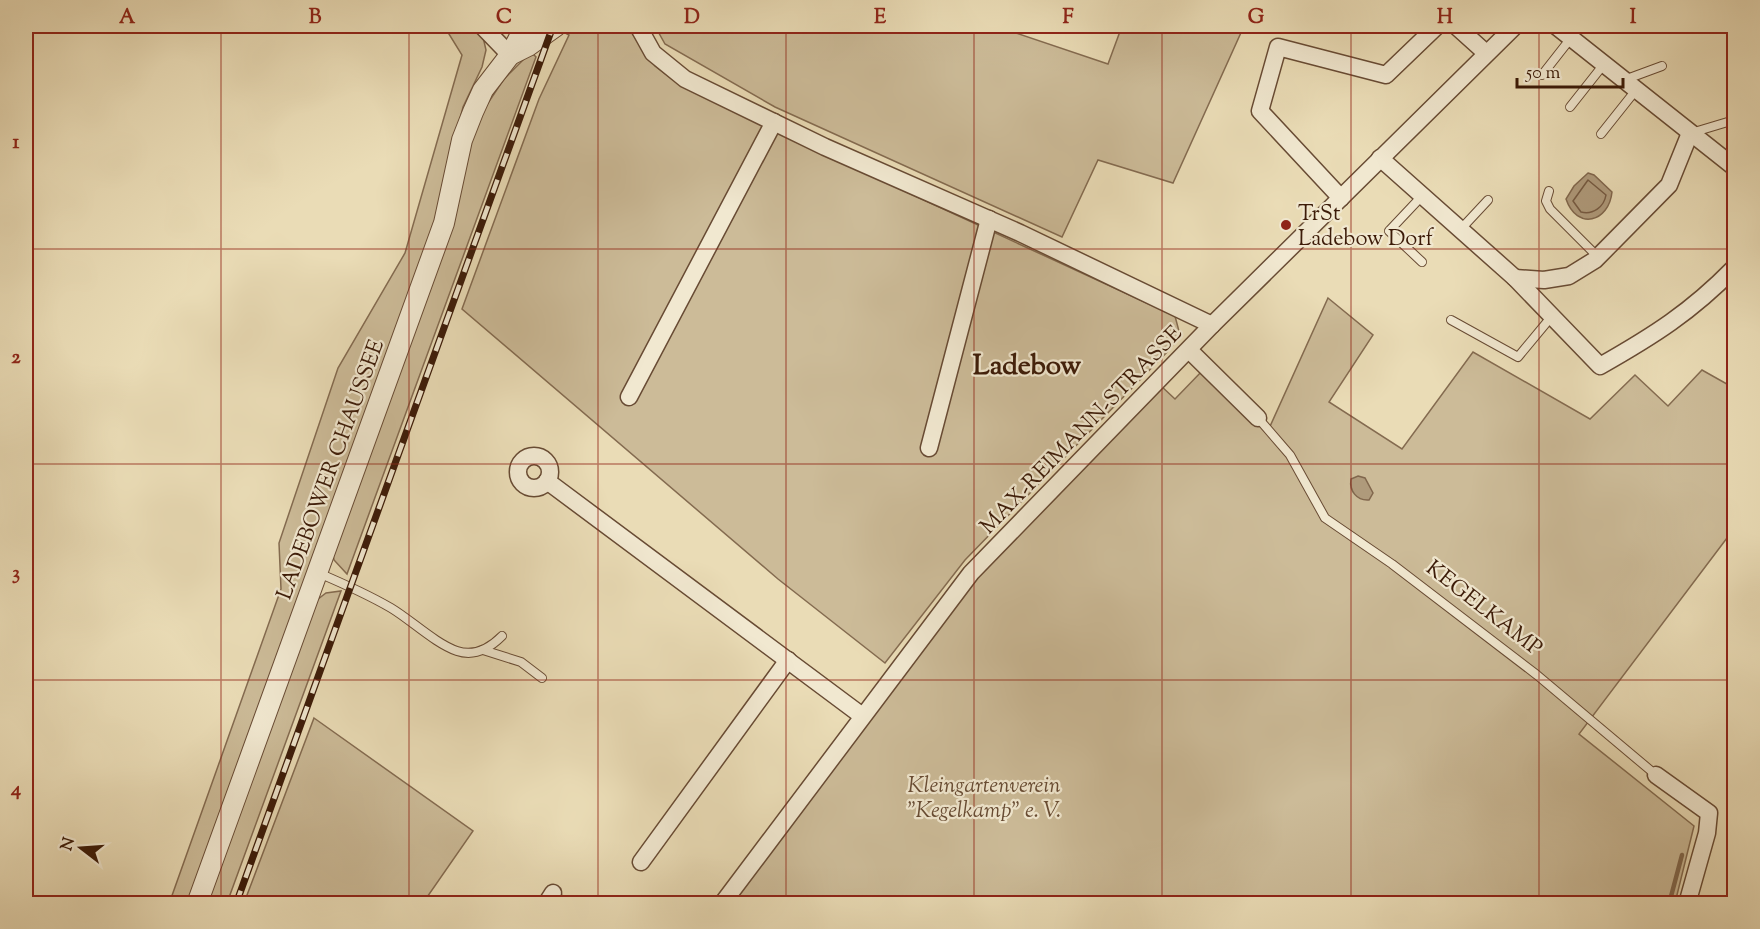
<svg xmlns="http://www.w3.org/2000/svg" width="1760" height="929" viewBox="0 0 1760 929" font-family="'Sorts Mill Goudy',serif">
  <rect width="100%" height="100%" fill="#eadcb6"/>
  <filter id="stains"><feTurbulence type="fractalNoise" baseFrequency=".00333" numOctaves="4"/><feColorMatrix values="0 0 0 0 .2 0 0 0 0 .09 0 0 0 0 .02 0 0 0 .5 -.17"/></filter>
  <radialGradient id="worn" r=".72"><stop offset=".6" stop-color="#630" stop-opacity="0"/><stop offset="1" stop-color="#630" stop-opacity=".3"/></radialGradient>
  <g fill="#ccbb98" stroke="#846b50" stroke-width="1.5">
    <path d="M444 26H473L483 37 486 50 482 67 463 107 435 221 188 903 169 904 281 589 279 543 338 368 405 253 462 55Z"/>
    <path d="M564 26H627L655 66 672 79 770 129 1175 316 1180 335 1168 351 965 560 885 663 778 579 462 309 539 99 569 35 560 30Z"/>
    <path d="M655 26H995L1108 64 1122 26H1244L1173 183 1098 160 1062 237 775 107 665 44Z"/>
    <path d="M531 52 536 57 347 574 334 560 332 550 480 115 504 79Z"/>
    <path d="M1328 298 1373 335 1329 402 1402 449 1473 352 1590 419 1635 375 1668 406 1702 370 1734 388V537L1727 538 1579 734 1694 826 1675 903 730 904 988 561 1160 385 1175 399 1203 370 1267 433Z"/>
    <path d="M341 591 227 903 205 904 313 603 326 593Z"/>
    <path d="M314 718 473 831 423 903H244Z"/>
  </g>
  <g fill="#af9a7b" stroke="#81674d" stroke-width="1.5">
    <path d="M1588 173 1594 175 1612 192C1609 222 1577 231 1566 199L1574 186Z"/>
    <path d="M1358 476 1365 478 1373 493 1369 500C1357 501 1349 491 1351 479Z"/>
  </g>
  <g fill="none" stroke-linecap="round" stroke-linejoin="round">
    <path stroke="#765a42" stroke-width="1.5" d="M1588 180 1606 195C1604 207 1593 215 1581 212L1573 201Z"/>
    <path stroke="#81674d" stroke-width="4.5" d="M1669 904 1682 855"/>
    <g stroke="#684b34" stroke-width="10">
      <g id="service">
        <path d="M1542 75 1571 38"/>
        <path d="M1624 80 1662 66"/>
        <path d="M1570 107 1604 64"/>
        <path d="M1691 133 1731 121"/>
        <path d="M1601 134 1636 90"/>
        <path d="M1549 191 1546 201 1550 209 1598 257"/>
        <path d="M1422 196 1389 231 1422 262"/>
        <path d="M1460 230 1488 200"/>
        <path d="M1451 320 1518 357 1552 316"/>
        <path d="M1258 418 1290 455 1325 518 1392 564 1537 675 1656 775"/>
        <path d="M316 572C342 583 367 594 391 608 411 620 436 644 457 651 475 657 490 648 502 636"/>
        <path d="M483 650 521 662 542 678"/>
      </g>
    </g>
    <g stroke="#684b34" stroke-width="19">
      <g id="minor">
        <path d="M482 26 510 55"/>
        <path d="M638 26 653 53 685 79 825 147 1020 233 1212 325"/>
        <path d="M1456 26 1486 53"/>
        <path d="M1556 26 1734 167"/>
        <path d="M1380 158 1515 278 1600 366C1653 336 1691 312 1734 268"/>
        <path d="M1341 198 1260 111 1278 47 1386 75 1437 26"/>
        <path d="M1515 278 1544 280 1569 276 1595 260 1669 185 1690 133"/>
        <path d="M1190 351 1258 418"/>
        <path d="M629 397 774 122"/>
        <path d="M929 448 989 219"/>
        <circle cx="534" cy="472" r="16"/>
        <path d="M547 481 861 715"/>
        <path d="M1656 775 1709 813 1707 833 1687 904"/>
        <path d="M641 862 788 660"/>
        <path d="M546 904 553 893"/>
        <path d="M722 904 971 573 1212 325 1515 26"/>
      </g>
    </g>
    <g stroke="#684b34" stroke-width="22">
      <g id="tertiary">
        <path d="M510 55 528 46 556 26"/>
        <path d="M197 904 444 223 462 140 473 112 483 90 510 55 519 38 533 26"/>
      </g>
    </g>
    <use href="#service" stroke="#f1e8d0" stroke-width="8"/>
    <use href="#minor" stroke="#f1e8d0" stroke-width="16"/>
    <use href="#tertiary" stroke="#f1e8d0" stroke-width="20"/>
    <g stroke="#3c1b08" stroke-width="7">
      <path id="rail" d="M236 904 553 26"/>
    </g>
    <use href="#rail" stroke="#f1e8d0" stroke-width="4.5" stroke-dasharray="14" stroke-linecap="butt"/>
  </g>
  <path fill="none" stroke="#8f2418" stroke-width="1.5" stroke-opacity="0.55" d="M221 26V904M409 26V904M598 26V904M786 26V904M974 26V904M1162 26V904M1351 26V904M1539 26V904M26 249H1734M26 464H1734M26 680H1734"/>
  <circle fill="#8f2418" stroke="#f1e8d0" stroke-width="2" cx="1286" cy="225" r="6"/>
  <g text-anchor="middle" stroke-width="4.5" stroke-linejoin="round" paint-order="stroke">
    <g font-size="22" fill="#3c1b08" stroke="#f1e8d0" text-anchor="start">
      <text x="1298" y="220">TrSt<tspan x="1298" dy="25">Ladebow Dorf</tspan></text>
    </g>
    <g font-size="22" fill="#3c1b08" stroke="#f1e8d0">
      <text transform="translate(1080 429) rotate(-46)" y="8">MAX-REIMANN-STRASSE</text>
      <text transform="translate(329 469) rotate(-70)" y="8">LADEBOWER CHAUSSEE</text>
      <text transform="translate(1485 607) rotate(38)" y="8">KEGELKAMP</text>
    </g>
    <g font-size="22" font-style="italic" fill="#674b33" stroke="#f1e8d0">
      <text x="984" y="792">Kleingartenverein<tspan x="984" dy="25">"Kegelkamp" e. V.</tspan></text>
    </g>
    <g font-size="28" font-weight="bold" fill="#3c1b08" stroke="#f1e8d0">
      <text x="1027" y="374">Ladebow</text>
    </g>
  </g>
  <rect width="1760" height="929" fill="none" stroke="#eadcb6" stroke-width="66"/>
  <g transform="translate(81 848) rotate(287)" stroke="#f1e8d0" stroke-width="4.5" paint-order="stroke">
  <path d="M0-4.5L10 22L0 15L-10 22Z" fill="#3c1b08"/>
  <text y="-9" font-size="16" font-weight="bold" text-anchor="middle" fill="#3c1b08">N</text>
  </g>
  <path d="M1517 78v9h106v-9" fill="none" stroke="#3c1b08" stroke-width="3"/>
  <text x="1526" y="78" font-size="18" fill="#3c1b08" stroke="#f1e8d0" stroke-width="4.5" paint-order="stroke">50 m</text>
  <rect x="33" y="33" width="1694" height="863" fill="none" stroke="#8f2418" stroke-width="2"/>
  <g font-size="20" text-anchor="middle" font-weight="bold" fill="#8f2418">
    <text x="127" y="23">A</text>
    <text x="315" y="23">B</text>
    <text x="504" y="23">C</text>
    <text x="692" y="23">D</text>
    <text x="880" y="23">E</text>
    <text x="1068" y="23">F</text>
    <text x="1256" y="23">G</text>
    <text x="1445" y="23">H</text>
    <text x="1633" y="23">I</text>
    <text x="16" y="148">1</text>
    <text x="16" y="363">2</text>
    <text x="16" y="579">3</text>
    <text x="16" y="795">4</text>
  </g>
  <rect width="100%" height="100%" filter="url(#stains)"/>
  <rect width="100%" height="100%" fill="url(#worn)"/>
</svg>
